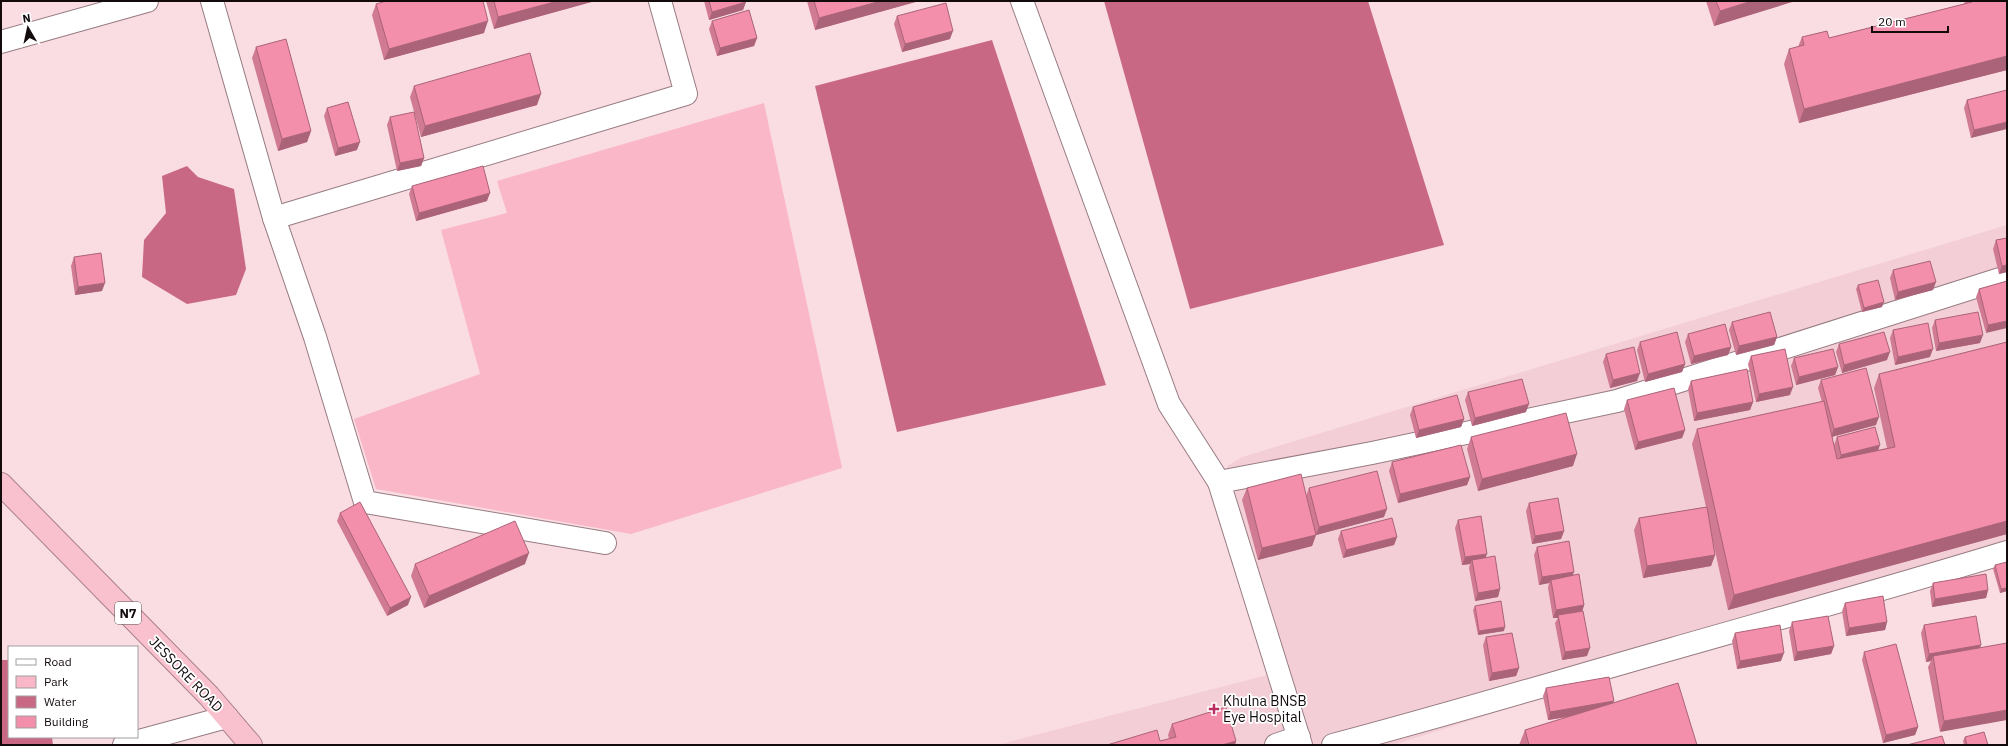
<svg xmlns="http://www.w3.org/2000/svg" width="2008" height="746" viewBox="0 0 2008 746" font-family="'IBM Plex Sans',sans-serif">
  <rect width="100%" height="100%" fill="#fadce3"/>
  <g fill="#f3ced7">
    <path d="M2007 225V562L1633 669 1393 745H1311L1227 466 1242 457Z"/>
    <path d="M1279 672 1301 745H997Z"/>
  </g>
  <path fill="#fab7c8" d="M764 103 842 468 631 534 376 489 354 419 480 374 441 230 507 213 497 181Z"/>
  <g fill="#c86884">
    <path d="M1104 1H1368L1444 245 1190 309Z"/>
    <path d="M992 40 1106 385 897 432 815 86Z"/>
    <path d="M187 166 198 177 234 189 246 269 236 295 187 304 142 277 144 240 166 213 162 176Z"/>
    <path d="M1 660H9V737H52L53 745H1Z"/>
  </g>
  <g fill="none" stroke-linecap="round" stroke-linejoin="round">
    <g stroke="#977c82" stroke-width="24">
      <g id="street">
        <path d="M212 1 274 218 315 337 365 502 605 543"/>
        <path d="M1022 1 1169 404 1219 482"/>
        <path d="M1 42 147 1"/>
        <path d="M274 218 686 94 660 1"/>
        <path d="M124 745 227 717"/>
        <path d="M1276 745 1299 737"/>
        <path d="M1301 745 1219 482 1372 453 1617 401 2000 279"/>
        <path d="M1333 745C1447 715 1559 681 1672 649 1784 617 1896 586 2007 552"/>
      </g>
    </g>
    <g stroke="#a8808a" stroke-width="24">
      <path id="highway" d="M1 484 209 696 251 745"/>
    </g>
    <use href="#street" stroke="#fff" stroke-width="22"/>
    <use href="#highway" stroke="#f9c0ce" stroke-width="22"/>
  </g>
  <g fill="#d17a93">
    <path d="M486 1H595L494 29Z"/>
    <path d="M704 1H746L743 10 709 20Z"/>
    <path d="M807 1H919L815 30Z"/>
    <path d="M1706 1H1795L1714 26Z"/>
    <path d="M1965 1H2007V70L1799 123 1784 64 1789 49 1798 47 1802 37 1829 38 1964 4Z"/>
    <path d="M376 4 484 33 384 60 372 15Z"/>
    <path d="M897 16 950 39 902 52 894 24Z"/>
    <path d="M712 21 757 38 754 46 717 56 709 29Z"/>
    <path d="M256 47 311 131 307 142 278 151 252 58Z"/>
    <path d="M414 86 537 105 421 137 410 97Z"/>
    <path d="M2007 90 1971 138 1964 108 1967 100Z"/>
    <path d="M327 108 357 150 335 156 324 116Z"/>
    <path d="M390 117 424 158 421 166 397 171 387 125Z"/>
    <path d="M412 186 487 201 416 221 409 194Z"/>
    <path d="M1996 240 2007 272 1999 274 1993 249Z"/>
    <path d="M74 257 102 291 75 295 71 266Z"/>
    <path d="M1893 270 1933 290 1895 300 1890 278Z"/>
    <path d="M2007 281 1986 333 1976 297 1979 289Z"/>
    <path d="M1858 285 1882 307 1862 312 1856 289Z"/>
    <path d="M1935 320 1980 343 1936 351 1932 328Z"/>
    <path d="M1732 322 1777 337 1774 345 1736 355 1729 330Z"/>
    <path d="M1893 330 1930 357 1895 365 1890 338Z"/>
    <path d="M1688 334 1731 347 1728 355 1691 364 1685 342Z"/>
    <path d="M1640 342 1685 364 1682 372 1645 382 1637 350Z"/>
    <path d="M2007 342V534L1728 610 1712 537 1715 555 1711 566 1643 578 1634 530 1639 518 1706 507 1692 444 1697 429 1822 402 1818 388 1821 380 1876 425 1832 437 1834 445 1837 437 1878 450 1887 448 1874 388 1879 374Z"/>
    <path d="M1839 344 1887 360 1842 373 1836 352Z"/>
    <path d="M1606 354 1637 381 1610 388 1603 362Z"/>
    <path d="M1751 356 1790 395 1756 402 1748 364Z"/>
    <path d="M1794 358 1838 367 1835 375 1796 385 1791 366Z"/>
    <path d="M1691 381 1753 402 1750 410 1694 421 1688 389Z"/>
    <path d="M1468 392 1526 412 1472 426 1465 400Z"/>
    <path d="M1627 400 1685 430 1682 438 1635 450 1624 409Z"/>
    <path d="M1413 407 1464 419 1461 427 1416 438 1410 415Z"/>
    <path d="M1471 437 1573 466 1478 491 1467 449Z"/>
    <path d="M1392 462 1470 477 1467 485 1398 503 1389 471Z"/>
    <path d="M1247 488 1306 496 1309 488 1384 517 1316 535 1312 546 1258 560 1242 500Z"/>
    <path d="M1529 503 1564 531 1561 539 1532 544 1526 511Z"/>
    <path d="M340 513 408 605 387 616 337 521Z"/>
    <path d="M1458 520 1486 557 1500 589 1498 597 1475 601 1469 568 1470 564 1462 565 1455 528Z"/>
    <path d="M1341 531 1397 537 1394 545 1343 558 1338 539Z"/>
    <path d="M1537 547 1573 575 1584 605 1582 611 1587 656 1562 660 1555 623 1558 618H1553L1548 588 1549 583 1539 585 1534 555Z"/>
    <path d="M415 564H525L424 608 411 576Z"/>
    <path d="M1995 565 2007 591 2000 593 1993 569Z"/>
    <path d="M1933 583 1988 590 1986 598 1932 607 1930 591Z"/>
    <path d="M1845 603 1887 622 1885 630 1846 636 1842 611Z"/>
    <path d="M1475 606 1504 631 1478 635 1473 610Z"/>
    <path d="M1792 622 1834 646 1831 654 1794 661 1789 631Z"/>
    <path d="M1924 625 1981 645 1940 732 1928 667 1931 661 1926 662 1921 633Z"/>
    <path d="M1735 633 1781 661 1737 669 1732 641Z"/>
    <path d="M1486 637 1519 668 1516 676 1489 681 1483 645Z"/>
    <path d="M1864 652 1918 727 1915 735 1883 743 1862 660Z"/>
    <path d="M1546 688 1613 703 1697 745H1519L1525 730 1569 717 1548 720 1543 696Z"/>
    <path d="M1172 724 1236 741 1235 745H1106L1160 741 1169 739 1168 735Z"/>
    <path d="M1965 737 1988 745H1964L1963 741Z"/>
  </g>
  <g fill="#aa6378">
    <path d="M558 1H595L494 29 498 17Z"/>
    <path d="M881 1H919L815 30 819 18Z"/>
    <path d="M1752 1H1795L1714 26 1720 11Z"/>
    <path d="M746 2 743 10 709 20 712 12Z"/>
    <path d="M488 21 484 33 384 60 389 49Z"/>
    <path d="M953 31 950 39 902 52 905 44Z"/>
    <path d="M757 38 754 46 717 56 720 48Z"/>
    <path d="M2007 56V70L1799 123 1804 109Z"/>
    <path d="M541 94 537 105 421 137 425 126Z"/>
    <path d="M2007 122V129L1971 138 1974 130Z"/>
    <path d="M311 131 307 142 278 151 282 139Z"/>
    <path d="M360 142 357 150 335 156 338 148Z"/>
    <path d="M424 158 421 166 397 171 400 163Z"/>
    <path d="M490 193 487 201 416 221 419 213Z"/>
    <path d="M2007 265V272L1999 274 2002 266Z"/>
    <path d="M1936 282 1933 290 1895 300 1898 292Z"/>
    <path d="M105 283 102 291 75 295 78 287Z"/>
    <path d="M1884 302 1882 307 1862 312 1864 308Z"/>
    <path d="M2007 321V328L1986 333 1988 325Z"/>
    <path d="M1983 335 1980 343 1936 351 1939 343Z"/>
    <path d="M1777 337 1774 345 1736 355 1739 346Z"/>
    <path d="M1731 347 1728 355 1691 364 1694 356Z"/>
    <path d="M1933 349 1930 357 1895 365 1898 357Z"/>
    <path d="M1890 352 1887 360 1842 373 1844 365Z"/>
    <path d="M1685 364 1682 372 1645 382 1648 374Z"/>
    <path d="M1838 367 1835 375 1796 385 1799 377Z"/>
    <path d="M1640 373 1637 381 1610 388 1613 380Z"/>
    <path d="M1793 387 1790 395 1756 402 1759 394Z"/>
    <path d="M1753 402 1750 410 1694 421 1697 413Z"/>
    <path d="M1529 404 1526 412 1472 426 1475 418Z"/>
    <path d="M1879 417 1876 425 1831 437 1834 429Z"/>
    <path d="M1464 419 1461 427 1416 438 1419 430Z"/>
    <path d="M1685 430 1682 438 1635 450 1638 442Z"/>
    <path d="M1880 445 1877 454 1838 463 1841 455Z"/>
    <path d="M1577 454 1573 466 1478 491 1482 479Z"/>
    <path d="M1470 477 1467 485 1398 503 1400 494Z"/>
    <path d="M1387 509 1384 517 1316 535 1319 527Z"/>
    <path d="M2007 521V534L1728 610 1734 595Z"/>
    <path d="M1564 531 1561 539 1532 544 1535 536Z"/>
    <path d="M1316 535 1312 546 1258 560 1262 548Z"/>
    <path d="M1397 537 1394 545 1343 558 1346 550Z"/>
    <path d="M529 553 525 564 424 608 429 596Z"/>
    <path d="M1487 554 1484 562 1472 560 1470 564 1462 565 1465 557Z"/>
    <path d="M1715 555 1711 566 1643 578 1647 566Z"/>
    <path d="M1574 572 1571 580H1551L1549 583 1539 585 1542 577Z"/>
    <path d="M2007 588V591L2000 593 2001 589Z"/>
    <path d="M1500 589 1498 597 1475 601 1478 593Z"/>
    <path d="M1988 590 1986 598 1932 607 1935 599Z"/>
    <path d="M411 597 408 605 387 616 390 608Z"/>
    <path d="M1584 605 1582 613 1558 615V618H1553L1556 610Z"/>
    <path d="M1887 622 1885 630 1846 636 1849 628Z"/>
    <path d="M1505 627 1504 631 1478 635 1479 631Z"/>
    <path d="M1981 645 1978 653 1933 656 1931 661 1926 662 1929 654Z"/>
    <path d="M1834 646 1831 654 1794 661 1797 652Z"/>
    <path d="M1590 648 1587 656 1562 660 1565 652Z"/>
    <path d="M1784 653 1781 661 1737 669 1740 661Z"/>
    <path d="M1519 668 1516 676 1489 681 1492 673Z"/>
    <path d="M1614 701 1611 709 1548 720 1550 712Z"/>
    <path d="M2007 710V720L1940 732 1944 721Z"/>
    <path d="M1918 727 1915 735 1883 743 1886 735Z"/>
    <path d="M1236 741 1235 745H1222Z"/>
  </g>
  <g fill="#f38eab" stroke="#aa6378">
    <path d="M386 1H483L488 21 389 49 376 4Z"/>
    <path d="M494 1H558L498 17Z"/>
    <path d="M709 1H746V2L712 12Z"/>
    <path d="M814 1H881L819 18Z"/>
    <path d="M1716 1H1752L1720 11Z"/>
    <path d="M1972 1H2007V56L1804 109 1789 49 1804 45 1802 37 1827 31 1829 38 1972 2Z"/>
    <path d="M946 3 953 31 905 44 897 16Z"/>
    <path d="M749 10 757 38 720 48 712 21Z"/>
    <path d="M286 39 311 131 282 139 256 47Z"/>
    <path d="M530 53 541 94 425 126 414 86Z"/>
    <path d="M2007 90V122L1974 130 1967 100Z"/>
    <path d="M348 102 360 142 338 148 327 108Z"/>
    <path d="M414 112 424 158 400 163 390 117Z"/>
    <path d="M483 166 490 193 419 213 412 186Z"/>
    <path d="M2007 238V265L2002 266 1996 240Z"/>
    <path d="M101 253 105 283 78 287 74 257Z"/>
    <path d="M1930 261 1936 282 1898 292 1893 270Z"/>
    <path d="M1878 280 1884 302 1864 308 1858 285Z"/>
    <path d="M2007 281V321L1988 325 1979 289Z"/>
    <path d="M1770 312 1777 337 1739 346 1732 322Z"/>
    <path d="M1978 312 1983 335 1939 343 1935 320Z"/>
    <path d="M1928 323 1933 349 1898 357 1893 330Z"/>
    <path d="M1725 324 1731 347 1694 356 1688 334Z"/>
    <path d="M1677 332 1685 364 1648 374 1640 342Z"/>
    <path d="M1884 332 1890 352 1844 365 1839 344Z"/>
    <path d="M2007 342V521L1734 595 1697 429 1824 401 1837 459 1895 447 1879 374Z"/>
    <path d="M1634 347 1640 373 1613 380 1606 354Z"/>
    <path d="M1785 349 1793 387 1759 394 1751 356Z"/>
    <path d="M1833 349 1838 367 1799 377 1794 358Z"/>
    <path d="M1866 368 1879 417 1834 429 1821 380Z"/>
    <path d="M1747 369 1753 402 1697 413 1691 381Z"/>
    <path d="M1522 379 1529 404 1475 418 1468 392Z"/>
    <path d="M1674 388 1685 430 1638 442 1627 400Z"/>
    <path d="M1457 395 1464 419 1419 430 1413 407Z"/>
    <path d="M1566 413 1577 454 1482 479 1471 437Z"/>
    <path d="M1875 427 1880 445 1841 455 1837 437Z"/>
    <path d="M1461 445 1470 477 1400 494 1392 462Z"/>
    <path d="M1377 471 1387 509 1319 527 1309 488Z"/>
    <path d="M1301 474 1316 535 1262 548 1247 488Z"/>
    <path d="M1558 498 1564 531 1535 536 1529 503Z"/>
    <path d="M360 502 411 597 390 608 340 513Z"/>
    <path d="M1707 507 1715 555 1647 566 1639 518Z"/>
    <path d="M1481 516 1487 554 1465 557 1458 520Z"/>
    <path d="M1392 518 1397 537 1346 550 1341 531Z"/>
    <path d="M515 521 529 553 429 596 415 564Z"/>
    <path d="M1569 541 1574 572 1542 577 1537 547Z"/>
    <path d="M1495 556 1500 589 1478 593 1472 560Z"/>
    <path d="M2007 562V588L2001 589 1995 565Z"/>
    <path d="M1579 574 1584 605 1556 610 1551 580Z"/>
    <path d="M1986 574 1988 590 1935 599 1933 583Z"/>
    <path d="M1883 596 1887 622 1849 628 1845 603Z"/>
    <path d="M1501 601 1505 627 1479 631 1475 606Z"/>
    <path d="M1583 611 1590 648 1565 652 1558 615Z"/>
    <path d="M1828 616 1834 646 1797 652 1792 622Z"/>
    <path d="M1976 616 1981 645 1929 654 1924 625Z"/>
    <path d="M1780 625 1784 653 1740 661 1735 633Z"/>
    <path d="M1512 633 1519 668 1492 673 1486 637Z"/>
    <path d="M2007 643V710L1944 721 1933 656Z"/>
    <path d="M1896 644 1918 727 1886 735 1864 652Z"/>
    <path d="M1609 677 1614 701 1550 712 1546 688Z"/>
    <path d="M1678 683 1697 745H1529L1525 730Z"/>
    <path d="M1226 707 1236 741 1222 745H1107L1157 730 1160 741 1176 737 1172 724Z"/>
    <path d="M1984 732 1988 745H1967L1965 737Z"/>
    <path d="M1942 736 1945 745H1907Z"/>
  </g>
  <path fill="#ba2e64" stroke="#fff" stroke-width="1.5" d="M1212 703h4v4h4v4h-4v4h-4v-4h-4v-4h4z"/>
  <g text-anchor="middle" stroke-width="3.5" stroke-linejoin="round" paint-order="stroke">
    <rect fill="#fff" stroke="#5a5455" stroke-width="1" x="115" y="602" width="26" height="22" rx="3"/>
    <g font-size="13" font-weight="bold" fill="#130a0c">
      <text x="128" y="618">N7</text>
    </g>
    <g font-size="14" fill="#130a0c" stroke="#fff">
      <text transform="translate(186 674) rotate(46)" y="5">JESSORE ROAD</text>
    </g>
    <g font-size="14" fill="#130a0c" stroke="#fff" text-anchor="start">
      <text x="1223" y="706">Khulna BNSB<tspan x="1223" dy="16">Eye Hospital</tspan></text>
    </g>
  </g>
  <rect width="2008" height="746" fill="none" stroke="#130a0c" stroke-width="4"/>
  <rect x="8" y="646" width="130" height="92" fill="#ffffff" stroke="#a19d9e"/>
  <rect x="16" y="659" width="20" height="6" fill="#ffffff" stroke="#a19d9e"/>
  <text x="44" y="666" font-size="12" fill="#130a0c">Road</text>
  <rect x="16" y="676" width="20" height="12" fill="#fab7c8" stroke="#a19d9e"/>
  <text x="44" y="686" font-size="12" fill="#130a0c">Park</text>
  <rect x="16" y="696" width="20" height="12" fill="#c86884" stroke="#a19d9e"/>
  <text x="44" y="706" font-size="12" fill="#130a0c">Water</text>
  <rect x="16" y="716" width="20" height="12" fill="#f38eab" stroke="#a19d9e"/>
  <text x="44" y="726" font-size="12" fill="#130a0c">Building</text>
  <g transform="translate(28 28) rotate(351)" stroke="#ffffff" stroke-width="3" paint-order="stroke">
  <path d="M0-3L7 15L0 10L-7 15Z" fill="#130a0c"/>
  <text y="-6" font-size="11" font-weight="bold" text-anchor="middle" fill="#130a0c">N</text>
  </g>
  <path d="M1872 26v6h76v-6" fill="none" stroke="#130a0c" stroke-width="2"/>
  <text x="1878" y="26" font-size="12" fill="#130a0c" stroke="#ffffff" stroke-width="3" paint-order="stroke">20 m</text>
</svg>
